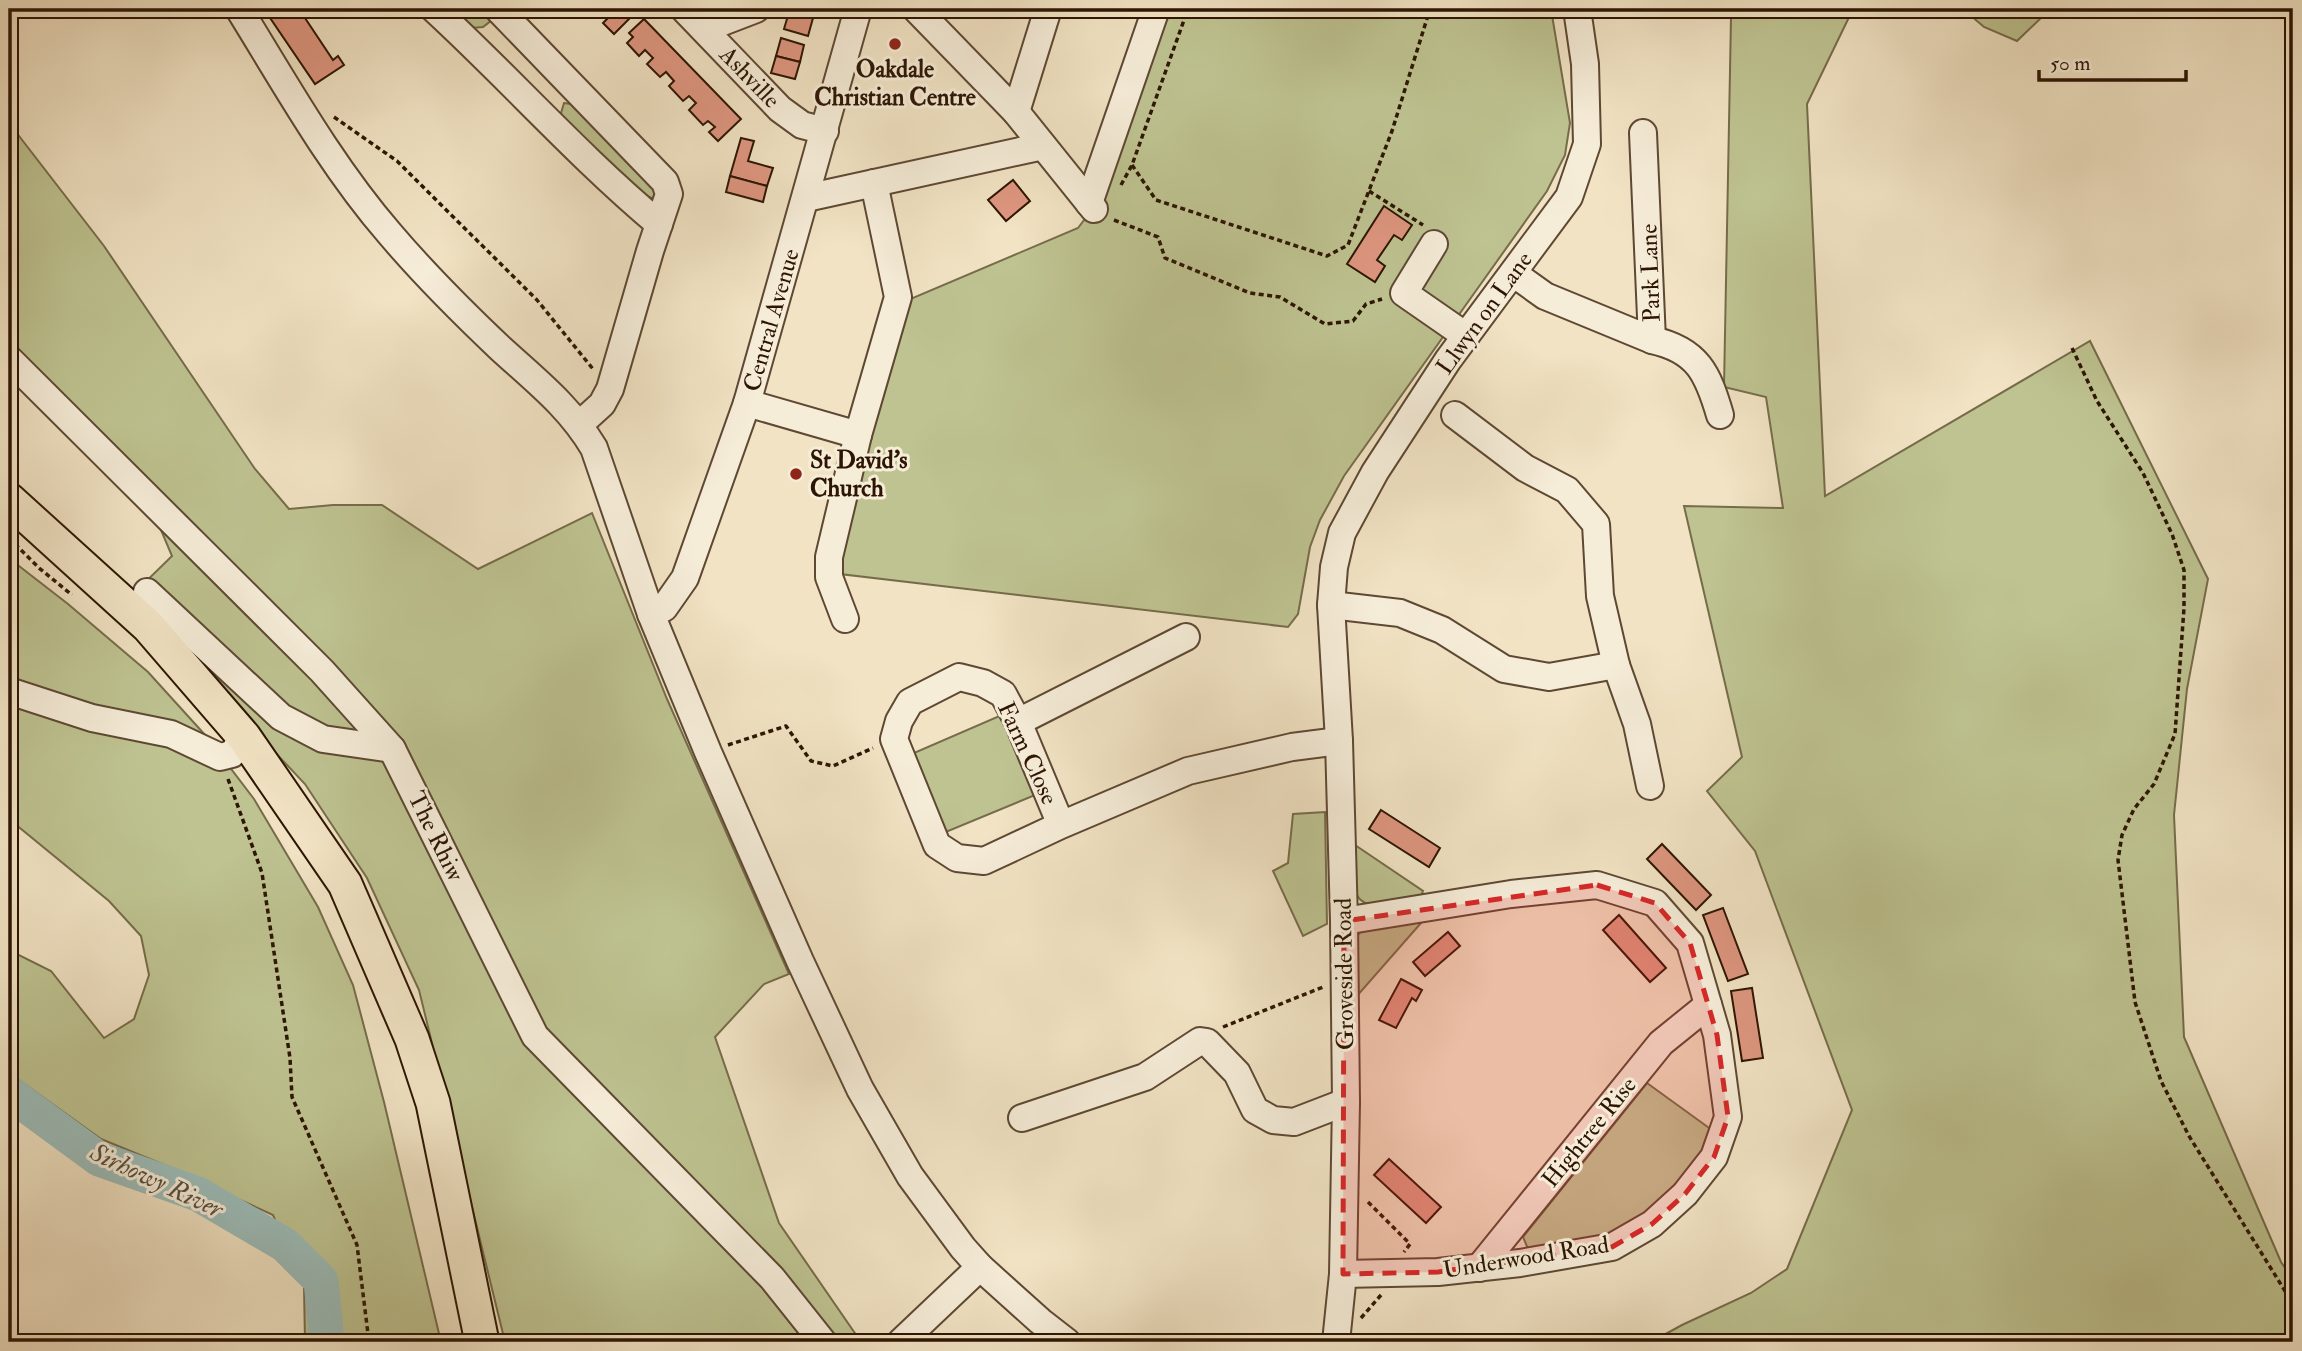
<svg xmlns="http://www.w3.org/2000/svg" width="2302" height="1351" viewBox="0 0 2302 1351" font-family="'IM FELL Double Pica',serif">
  <rect width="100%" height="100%" fill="#f1e3c4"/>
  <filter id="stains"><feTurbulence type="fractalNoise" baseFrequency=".00286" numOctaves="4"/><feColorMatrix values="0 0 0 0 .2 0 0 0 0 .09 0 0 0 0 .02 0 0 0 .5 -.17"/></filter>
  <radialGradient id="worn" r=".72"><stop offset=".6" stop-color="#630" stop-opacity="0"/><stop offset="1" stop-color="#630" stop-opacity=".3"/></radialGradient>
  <g fill="#bec391" stroke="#766c4a" stroke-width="2">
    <path d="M453 9H489L492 20 483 27 471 28Z"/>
    <path d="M1165 9H1551L1570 123 1565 155 1547 191 1344 476 1320 520 1310 547 1298 614 1288 627 840 574V557L899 312 908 300 1078 228 1103 195Z"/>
    <path d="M1760 9H1853L1807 104 1825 496 2090 341 2208 579 2187 689 2174 815 2184 1037 2281 1262 2293 1279V1334L2277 1342H2092L2089 1336 2078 1342H1651L1682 1325 1751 1293 1787 1269 1852 1110 1755 851 1707 791 1742 757 1684 506 1783 508 1766 397 1724 387 1731 18Z"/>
    <path d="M1963 9H2026L2041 18 2017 41 1984 27Z"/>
    <path d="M564 103 585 106 660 185 654 199 644 195 564 121 561 113Z"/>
    <path d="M9 123 104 246 255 469 289 509 333 505H382L478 569 592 513 667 699 789 974 764 984 715 1037 779 1223 861 1342H505L419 990 367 878 305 784 129 598 172 556 156 518 9 374Z"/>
    <path d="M10 559 68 604 148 672 206 736 254 799 318 907 353 985 384 1102 441 1342H305L304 1286 273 1215 162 1164 101 1139 9 1073V950L51 971 104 1038 134 1019 149 975 141 936 109 901 9 819Z"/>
    <path d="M1004 714 1040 793 941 834 907 756Z"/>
    <path d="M1325 812 1327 924 1303 936 1273 871 1288 863 1293 814Z"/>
    <path d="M1355 845 1423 891 1420 899C1404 902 1366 914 1357 895 1353 886 1356 856 1355 845Z"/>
    <path d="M1428 915 1357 996 1356 938 1365 926Z"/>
    <path d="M1647 1083 1712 1130 1701 1161 1667 1202 1602 1239 1528 1249 1523 1237Z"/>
  </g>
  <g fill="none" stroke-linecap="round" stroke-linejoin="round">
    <path stroke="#9cbdba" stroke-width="35" d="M9 1093 99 1159 198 1194 285 1245 321 1281 327 1342"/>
  </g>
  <g fill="#de9680" stroke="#2d1503" stroke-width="2">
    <path d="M264 9H290L292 12 299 9 333 60 338 56 344 65 315 84Z"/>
    <path d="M591 9H634L637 11 614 34 603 23 609 17 604 13 600 17Z"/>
    <path d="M790 9H816L813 18 789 12Z"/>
    <path d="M789 12 813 18 808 36 784 29Z"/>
    <path d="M644 19 741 119 718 141 709 132 715 127 708 121 703 125 689 110 696 103 689 96 683 101 669 86 674 81 666 72 660 77 647 64 653 58 645 50 639 56 627 43 633 37 629 33Z"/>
    <path d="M781 38 804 45 800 62 776 56Z"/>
    <path d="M776 56 800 62 795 79 771 73Z"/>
    <path d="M741 138 754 141 748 161 773 168 767 186 730 176Z"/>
    <path d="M730 176 767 186 763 202 726 192Z"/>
    <path d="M1013 180 1030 201 1006 221 988 200Z"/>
    <path d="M1384 206 1412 225 1402 240 1394 235 1377 260 1385 266 1375 282 1347 264Z"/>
    <path d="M1381 810 1440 848 1429 867 1369 829Z"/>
    <path d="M1662 844 1711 895 1696 910 1647 859Z"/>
    <path d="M1723 908 1748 974 1728 981 1703 915Z"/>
    <path d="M1619 915 1666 968 1650 982 1603 930Z"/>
    <path d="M1448 932 1460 946 1425 976 1413 962Z"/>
    <path d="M1401 979 1422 990 1416 1001 1412 998 1396 1028 1379 1020Z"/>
    <path d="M1752 988 1763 1058 1742 1061 1731 991Z"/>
    <path d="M1389 1159 1441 1207 1426 1223 1374 1175Z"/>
  </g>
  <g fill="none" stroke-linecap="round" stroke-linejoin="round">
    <g stroke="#5e4833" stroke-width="30">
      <g id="minor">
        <path d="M239 9C286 85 331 166 390 234 424 274 462 312 500 348 536 381 569 406 594 448L651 614 708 752 800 961 860 1089 910 1176 963 1248 980 1267 1040 1321 1067 1342"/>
        <path d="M434 9C510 79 579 157 659 224"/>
        <path d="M498 9 665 182 669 194 650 251 610 389 602 404 580 424"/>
        <path d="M684 9 780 109 802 125 825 131"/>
        <path d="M916 9 1016 112 1094 209"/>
        <path d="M704 29 756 9"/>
        <path d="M1016 112 1048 9"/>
        <path d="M806 198 1043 146"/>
        <path d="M1089 203 1156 9"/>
        <path d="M1434 244 1404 293 1466 336"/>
        <path d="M1513 273 1545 296 1652 340 1643 133"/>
        <path d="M1652 340C1698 350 1708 374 1720 415"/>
        <path d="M9 359 322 671 392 749 535 1036 772 1278 823 1342"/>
        <path d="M747 403 858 435"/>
        <path d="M147 592 281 717 323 739 392 749"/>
        <path d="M1331 605 1400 613 1442 630 1504 669 1549 677 1616 665 1600 596 1596 524 1567 490 1525 468 1455 415"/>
        <path d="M651 614 664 608 685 578 747 403 858 9"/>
        <path d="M845 619 829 577V557L858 435 898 297 874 183"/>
        <path d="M1616 665 1637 724 1650 786"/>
        <path d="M9 691 92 718 171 734 220 757 232 754 244 737"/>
        <path d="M1018 722 1186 637"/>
        <path d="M1061 825 1018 722 1003 694 983 683 959 677 910 702 899 721 894 739 937 845 957 858 984 861 1061 825 1188 771 1292 747 1339 741"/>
        <path d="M1022 1118 1145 1077 1200 1041 1207 1042 1237 1073 1255 1110 1273 1120 1294 1122 1346 1102"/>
        <path d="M1479 1268 1661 1043 1708 1005"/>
        <path d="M1343 1274 1438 1272 1520 1263 1612 1247 1652 1224 1685 1194 1714 1157 1728 1117 1717 1035 1690 943 1655 903 1597 885 1511 894 1344 921"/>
        <path d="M901 1342 980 1267"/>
        <path d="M1336 1342 1343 1274 1346 1102 1344 921 1339 741 1331 605 1334 567 1342 533 1375 472 1448 360 1569 197 1587 144 1585 64 1577 9"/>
      </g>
    </g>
    <g stroke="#2d1503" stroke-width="37">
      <path id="major" d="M9 500 148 626 244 737 345 884 412 1039 433 1103 482 1342"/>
    </g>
    <g stroke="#2d1503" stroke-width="3.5" stroke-dasharray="5 3.5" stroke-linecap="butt">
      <path d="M334 117 397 161 537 300 593 369"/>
      <path d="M1132 165 1156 200 1327 256 1348 245 1392 131 1430 9"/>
      <path d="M1121 185 1132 165 1188 9"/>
      <path d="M1369 191 1423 225"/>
      <path d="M1114 220 1158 237 1165 258 1250 293 1280 297 1325 324 1353 321 1366 304 1382 299"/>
      <path d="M2072 348 2097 401 2143 473 2172 534 2184 570V608L2175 734 2154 784 2134 809 2122 835 2118 860 2135 1002 2161 1081 2189 1136 2293 1304"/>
      <path d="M9 538 39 568 72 595"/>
      <path d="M728 745 786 726 811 761 833 766 873 748"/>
      <path d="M228 779 262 873 290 1058 292 1097 357 1245 369 1342"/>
      <path d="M1223 1027 1323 987"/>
      <path d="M1368 1202 1410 1244 1404 1252"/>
      <path d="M1361 1318 1381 1295"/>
    </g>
    <use href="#minor" stroke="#f6edd9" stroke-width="26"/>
    <use href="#major" stroke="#f1e3c4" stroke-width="33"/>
  </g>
  <path fill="#d62828" fill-opacity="0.2" stroke="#d62828" stroke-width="5" stroke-dasharray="14 9" stroke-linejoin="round" d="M1597 885 1655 903 1690 943 1717 1035 1728 1117 1714 1157 1685 1194 1652 1224 1612 1247 1438 1272 1343 1274 1344 921Z"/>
  <g fill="#8f2418" stroke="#f6edd9" stroke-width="2.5">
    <circle cx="895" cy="44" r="7"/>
    <circle cx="796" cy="474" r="7"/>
  </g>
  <g text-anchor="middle" stroke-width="6" stroke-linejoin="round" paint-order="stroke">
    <g font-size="24" font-weight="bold" fill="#2d1503" stroke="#f6edd9">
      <text x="895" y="77">Oakdale<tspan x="895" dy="28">Christian Centre</tspan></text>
      <text x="810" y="468" text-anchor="start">St David's<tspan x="810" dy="28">Church</tspan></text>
    </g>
    <g font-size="24" fill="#2d1503" stroke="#f6edd9">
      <text transform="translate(750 77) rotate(46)" y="8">Ashville</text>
      <text transform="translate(1650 273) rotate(-92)" y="8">Park Lane</text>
      <text transform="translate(1484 313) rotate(-54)" y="8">Llwyn on Lane</text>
      <text transform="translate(771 320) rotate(-74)" y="8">Central Avenue</text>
      <text transform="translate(1028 753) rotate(65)" y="8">Farm Close</text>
      <text transform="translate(436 836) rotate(64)" y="8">The Rhiw</text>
      <text transform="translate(1344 974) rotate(-91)" y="8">Groveside Road</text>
      <text transform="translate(1589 1132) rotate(-51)" y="8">Hightree Rise</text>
      <text transform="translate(1526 1257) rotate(-9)" y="8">Underwood Road</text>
    </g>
    <g font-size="26" font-style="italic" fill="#545043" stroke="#f6edd9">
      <text transform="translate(157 1180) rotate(25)" y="9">Sirhowy River</text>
    </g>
  </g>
  <rect width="2302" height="1351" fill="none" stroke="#f1e3c4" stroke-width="35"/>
  <rect x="10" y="10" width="2281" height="1330" fill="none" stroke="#2d1503" stroke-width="3.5"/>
  <rect x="18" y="18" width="2267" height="1316" fill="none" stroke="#2d1503" stroke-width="2"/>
  <path d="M2039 70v10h147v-10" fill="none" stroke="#2d1503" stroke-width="3.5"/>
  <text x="2050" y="70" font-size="21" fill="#2d1503" stroke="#f6edd9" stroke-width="5" paint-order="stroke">50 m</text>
  <rect width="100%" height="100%" filter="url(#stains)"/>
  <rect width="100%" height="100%" fill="url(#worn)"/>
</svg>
